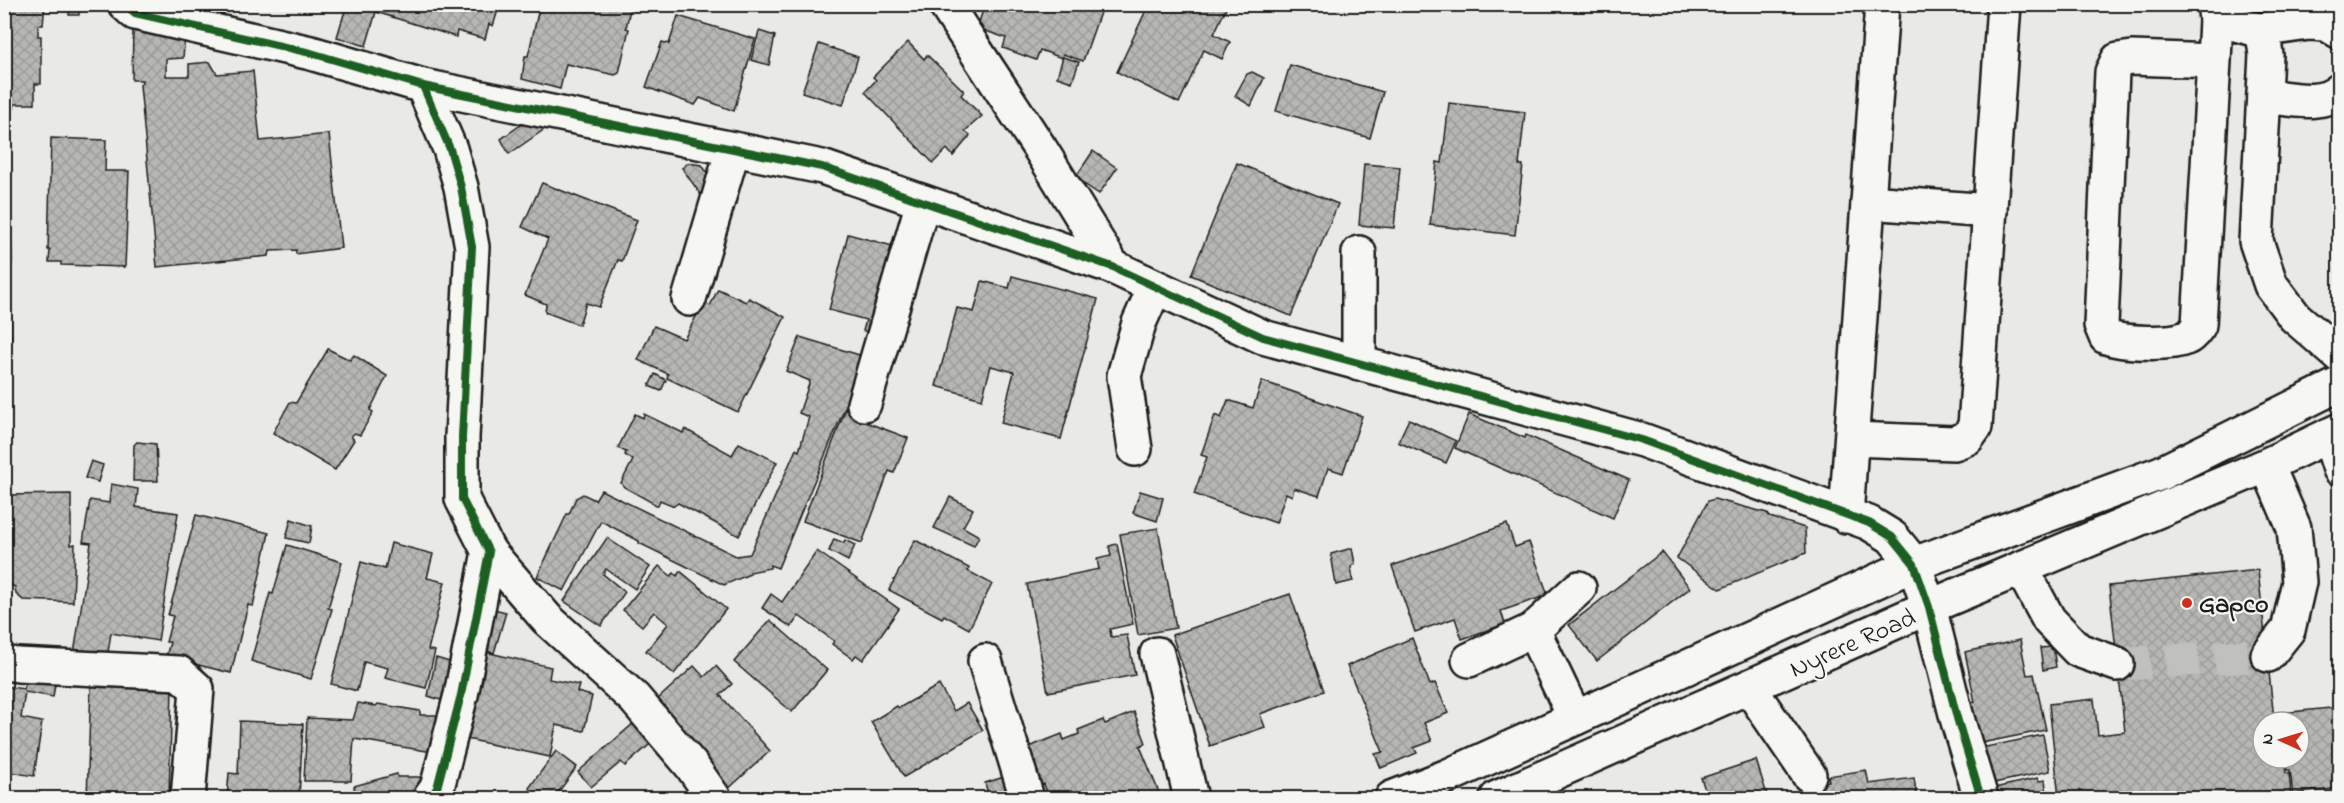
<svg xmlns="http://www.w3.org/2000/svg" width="2344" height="803" viewBox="0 0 2344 803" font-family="'Indie Flower',sans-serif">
  <defs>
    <pattern id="building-cross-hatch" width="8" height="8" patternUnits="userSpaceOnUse" patternTransform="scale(1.5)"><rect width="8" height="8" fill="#b6b6b3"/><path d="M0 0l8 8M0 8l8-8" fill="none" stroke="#9c9c99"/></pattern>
  </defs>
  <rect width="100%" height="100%" fill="#e9e9e5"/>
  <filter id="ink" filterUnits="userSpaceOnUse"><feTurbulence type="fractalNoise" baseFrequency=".0167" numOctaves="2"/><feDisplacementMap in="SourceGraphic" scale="12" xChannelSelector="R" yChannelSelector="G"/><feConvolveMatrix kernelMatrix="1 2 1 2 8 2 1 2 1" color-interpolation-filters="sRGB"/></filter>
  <g filter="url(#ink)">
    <g fill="url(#building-cross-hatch)" stroke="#1c1c1c" stroke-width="1.5">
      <path d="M4 4H45L43 25H38V36H41V84H35V104H15L14 109H4Z"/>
      <path d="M70 4H79V15H69Z"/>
      <path d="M168 4H201L198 18Z"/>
      <path d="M347 4H500L493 26 489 24 485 39 457 31 456 37 376 12 366 46 337 37Z"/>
      <path d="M540 4H631L626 28 629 29 619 73 615 75 566 64 560 89 522 79 525 56H528Z"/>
      <path d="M985 4H1103L1083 61 1063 54 1062 58 1040 50 1036 60 1003 48 1006 38 977 28Z"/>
      <path d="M1149 4H1228L1214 34 1230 42 1222 59 1204 50 1179 103 1117 72Z"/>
      <path d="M678 16 755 39 734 111 700 98 695 105 646 87 662 42 669 44Z"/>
      <path d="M133 29 185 34 183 58 166 59V76H189V64L210 62 217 74 253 71 260 141 329 134 341 248 296 254V250L270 251 269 256 157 267 140 85 143 80H132Z"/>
      <path d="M759 31 775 36 769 65 751 60Z"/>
      <path d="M908 42 924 59 927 55 964 91 961 95 982 116 965 131 970 135 969 137 953 156 947 149 933 163 865 92 876 80 873 77Z"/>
      <path d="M819 44 858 57 843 105 802 92Z"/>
      <path d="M1063 57 1079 62 1072 82 1057 77Z"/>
      <path d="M1290 65 1383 92 1370 138 1276 111Z"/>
      <path d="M1252 72 1264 78 1251 106 1235 96 1247 74Z"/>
      <path d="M1449 103 1525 112 1519 165H1523L1515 235 1430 225 1437 162 1442 163Z"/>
      <path d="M526 121 545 129 509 154 501 139Z"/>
      <path d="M51 138 106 140 105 171H129L125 267 61 265V262H49L50 250H48Z"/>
      <path d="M1093 151 1117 168 1099 194 1075 178Z"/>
      <path d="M688 163 702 165 708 174 703 198 682 168Z"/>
      <path d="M1237 163 1338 204 1291 316 1191 275Z"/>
      <path d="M1364 164 1400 167 1394 228 1359 225Z"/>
      <path d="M542 183 637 220 622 261 618 260 599 307 586 303 579 325 545 312 546 304 525 295 548 239 522 227Z"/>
      <path d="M4 207H10L12 262H4Z"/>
      <path d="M848 234 900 248 877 333 863 331 866 320 829 310Z"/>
      <path d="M1012 276 1098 299 1061 439 1001 423 1014 372 991 366 982 399 936 386 957 308 974 312 982 281 1009 288Z"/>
      <path d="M4 285H9L11 339H4Z"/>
      <path d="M718 289 746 302 749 298 785 317 738 412 667 378 668 374 638 360 654 326 684 339 704 302 710 306Z"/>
      <path d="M800 337 866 357 778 568 770 565V568L750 572V574L724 585 639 543V541L601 521 564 591 537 577 567 514H569L576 498 583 494 595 500 601 490 736 556 750 554 796 449 799 451 809 417 799 413 810 381 786 371Z"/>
      <path d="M328 349 350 360 354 355 387 376 370 410 373 412 360 435 355 433 351 436 354 440 335 470 273 433 290 402 296 403Z"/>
      <path d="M655 374 666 380 661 391 649 386Z"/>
      <path d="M1262 381 1362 416 1343 473 1328 468 1319 496 1294 488 1292 496 1286 493 1276 523 1194 494 1207 457 1201 455 1215 415 1221 418 1228 400 1253 408Z"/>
      <path d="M846 408 866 415 863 421 908 438 894 473 889 471 862 543 803 521Z"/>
      <path d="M635 414 643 418 644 414 683 433 685 429 732 455 739 443 777 462 739 536 678 503 674 506 660 500 658 506 624 487 621 483 633 460 625 455 626 452 618 448Z"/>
      <path d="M1469 414 1525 438 1526 435 1629 480 1613 518 1455 448Z"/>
      <path d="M1409 419 1456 441 1446 463 1398 442Z"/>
      <path d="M137 442 156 444 158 481H133L134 445Z"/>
      <path d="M91 461 103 465 98 482 85 478Z"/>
      <path d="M111 484 138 489 136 507 178 513 158 641 111 633 107 659 74 654 91 543 83 542 90 500 109 503Z"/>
      <path d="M1140 491 1163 498 1157 521 1133 513Z"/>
      <path d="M71 494V545L75 544 73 602 23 600 16 594 15 587 4 582 8 542H4V495Z"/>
      <path d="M950 497 973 509 963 527 979 536 974 546 934 528Z"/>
      <path d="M1714 499 1767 513 1770 517 1805 528 1806 553 1720 589 1677 558 1708 501Z"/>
      <path d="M196 515 269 533 253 606 248 605 231 673 166 657 170 642H166L173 616 168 615Z"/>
      <path d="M291 519 312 526 309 543 286 538Z"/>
      <path d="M1507 524 1515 547 1529 542 1548 595 1501 611 1505 624 1462 639 1455 618 1415 632 1392 566Z"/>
      <path d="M1158 528 1176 628 1138 635 1120 534Z"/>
      <path d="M607 538 650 567 635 589 606 569 603 574 625 592 601 626 564 601Z"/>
      <path d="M834 539 844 543 845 540 855 545 848 561 829 551Z"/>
      <path d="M915 540 969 568 968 571 992 584 969 629 944 615 942 618 889 590Z"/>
      <path d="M391 543 433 554 427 578 445 582 428 650 435 651 426 688 385 678 388 668 364 662 357 691 331 684 361 562 385 569Z"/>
      <path d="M1117 544 1133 624 1110 629 1111 637 1127 635 1135 675 1048 692 1027 584 1099 569 1097 559 1111 556 1109 546Z"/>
      <path d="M287 545 342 562 328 608 332 609 311 679 251 661 270 593 273 594Z"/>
      <path d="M1352 548 1355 564 1351 567 1353 581 1336 585 1331 554Z"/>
      <path d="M817 551 899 609 863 660 856 655 853 659 832 644 834 641 799 616 791 627 762 608 771 594 782 602Z"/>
      <path d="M1662 552 1690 588 1597 661 1569 625Z"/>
      <path d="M659 566 671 576 674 573 677 576 680 571 726 609 674 674 646 651 668 624 654 612 642 626 623 610Z"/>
      <path d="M2258 570 2274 719 2279 718 2280 722H2263V758H2284L2286 773H2289L2291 793 2240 798H2059L2049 704 2094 699 2098 735 2125 732 2109 586Z"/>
      <path d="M1290 594 1324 691 1260 714 1265 727 1210 746 1172 635Z"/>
      <path d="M490 608 506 612 494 653 479 649Z"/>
      <path d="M770 620 827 670 792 712 734 662Z"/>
      <path d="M1412 638 1430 685 1435 683 1448 713 1424 723 1432 741 1414 748 1417 753 1381 768 1375 754 1383 752 1347 666Z"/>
      <path d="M2020 640 2027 675 2034 674 2046 730 1976 744 1968 703 1975 702 1965 652Z"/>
      <path d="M2053 647 2056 667 2043 670 2040 648Z"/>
      <path d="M481 651 551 667 549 679 579 685 577 692 592 696 584 731 556 725 550 757 462 738Z"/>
      <path d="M436 658 453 663 444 701 428 696Z"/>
      <path d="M694 666 704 677 716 666 732 684 720 695 770 751 727 790 647 709Z"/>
      <path d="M26 679 55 684 53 697 25 692 21 718 42 722 34 776 4 771V686L24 689Z"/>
      <path d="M91 685 172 687 169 798H87Z"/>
      <path d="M939 685 954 711 967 703 983 730 904 777 871 722 897 706 899 708Z"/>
      <path d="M358 703 376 706 378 704 420 711V715H440L432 752 354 739 351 781H304L307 718 353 720Z"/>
      <path d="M2340 707V788L2293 794 2290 770H2287L2285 758H2299V722H2282L2281 713Z"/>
      <path d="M1134 712 1146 743 1140 746 1160 795 1156 796 1157 798H1049L1044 784 1039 786 1024 749 1062 734 1064 740 1079 734 1078 730 1103 720 1105 724Z"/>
      <path d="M240 721 303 724 299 798H227L229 773 238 774Z"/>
      <path d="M634 723 656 739 625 766 621 762 591 787 578 772Z"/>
      <path d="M2043 735 2050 771 1989 784 1981 748Z"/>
      <path d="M556 751 577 767 554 798H542L529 788Z"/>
      <path d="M1756 760 1768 798H1708L1701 778Z"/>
      <path d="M1866 770 1869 784 1914 778 1917 798H1811L1809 786 1829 781 1828 776Z"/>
      <path d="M397 774 398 777H425L412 798H347L355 796 354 786Z"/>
      <path d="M1004 777 1010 798H996L994 791 988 794 985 783Z"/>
      <path d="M2038 778 2039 781 2045 780 2047 794 2042 795V798H1992L1990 789Z"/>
      <path d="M654 792 655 798H595Z"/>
    </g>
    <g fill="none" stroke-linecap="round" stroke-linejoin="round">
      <path stroke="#c0c0bd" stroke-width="33" stroke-dasharray="33 16" stroke-linecap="butt" d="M2117 664 2268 655"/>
      <g stroke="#1c1c1c" stroke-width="38">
        <g id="minor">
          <path d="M125 4 135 13 311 53 423 86 822 167 1113 267 1263 337 1642 440 1869 523 1892 537 1914 564 1929 607 1957 718 1981 798"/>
          <path d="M945 4 1041 150 1113 267"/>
          <path d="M2216 19 2259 30 2264 40 2266 55 2256 241 2271 285 2295 317 2340 356"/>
          <path d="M2259 30 2309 23 2326 24 2340 32"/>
          <path d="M2214 61 2132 58 2118 60 2112 72 2101 325 2106 337C2123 343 2169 345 2186 338 2192 336 2196 329 2199 325L2214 61 2216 19 2214 4"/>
          <path d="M423 86 450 149 461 187 472 247 462 437V499L489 552 461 695 437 788 430 798"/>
          <path d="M2264 96C2288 98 2321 108 2340 90"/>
          <path d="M1868 202 1990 211"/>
          <path d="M689 299 733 149"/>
          <path d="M1359 364V253"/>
          <path d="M864 404 923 202"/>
          <path d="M2329 435 2340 469"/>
          <path d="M1852 439 1954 443 1967 438 1975 427 2004 4"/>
          <path d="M1135 449 1124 376 1139 323 1155 287"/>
          <path d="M2267 465 2294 528 2299 582 2288 630 2268 655"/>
          <path d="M1846 516 1882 4"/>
          <path d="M489 552 547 619 634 698 691 765 714 798"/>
          <path d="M2021 568 2049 620 2078 650 2117 664"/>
          <path d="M1533 630 1579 588"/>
          <path d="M1157 654 1191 798"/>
          <path d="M1469 660 1533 630 1575 718"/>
          <path d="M985 661 1027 798"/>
          <path d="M4 663 18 665 179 673 197 689 188 798"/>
          <path d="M1749 687 1809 775"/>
        </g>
      </g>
      <g stroke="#1c1c1c" stroke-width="38">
        <g id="major">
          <path d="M1392 798 1448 776 1914 564 2161 473 2340 384"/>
          <path d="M1497 798 1929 607 2267 465 2340 430"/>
        </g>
      </g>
      <use href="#minor" stroke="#f6f6f2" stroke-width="33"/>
      <use href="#major" stroke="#f6f6f2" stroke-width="33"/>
      <g stroke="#f6f6f2" stroke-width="11">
        <g id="cycleway">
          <path d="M125 4 135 13 311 53 423 86 822 167 1113 267 1263 337 1642 440 1869 523 1892 537 1914 564 1929 607 1957 718 1981 798"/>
          <path d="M423 86 450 149 461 187 472 247 462 437V499L489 552 461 695 437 788 430 798"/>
        </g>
      </g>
      <use href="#cycleway" stroke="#1b5e20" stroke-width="8"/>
    </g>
  </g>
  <circle fill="#c8321e" stroke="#f6f6f2" stroke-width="2" cx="2187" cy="603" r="6"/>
  <g text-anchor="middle" stroke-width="4.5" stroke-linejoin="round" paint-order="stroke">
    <g font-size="26" font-weight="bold" fill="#1c1c1c" stroke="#f6f6f2" text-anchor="start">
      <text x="2199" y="612">Gapco</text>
    </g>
    <g font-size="26" fill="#1c1c1c" stroke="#f6f6f2">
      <text transform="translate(1852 642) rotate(-24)" y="9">Nyrere Road</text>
    </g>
  </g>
  <rect width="2344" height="803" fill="none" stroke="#f6f6f2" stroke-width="24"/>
  <rect x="12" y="12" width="2320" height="779" fill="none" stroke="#1c1c1c" stroke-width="2" filter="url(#ink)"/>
  <g transform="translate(2281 740) rotate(274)"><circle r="28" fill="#f6f6f2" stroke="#9f9f9c" stroke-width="1.5"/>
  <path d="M0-4.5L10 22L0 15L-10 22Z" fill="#c8321e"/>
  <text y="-9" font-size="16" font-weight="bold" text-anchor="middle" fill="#1c1c1c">N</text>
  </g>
</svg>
